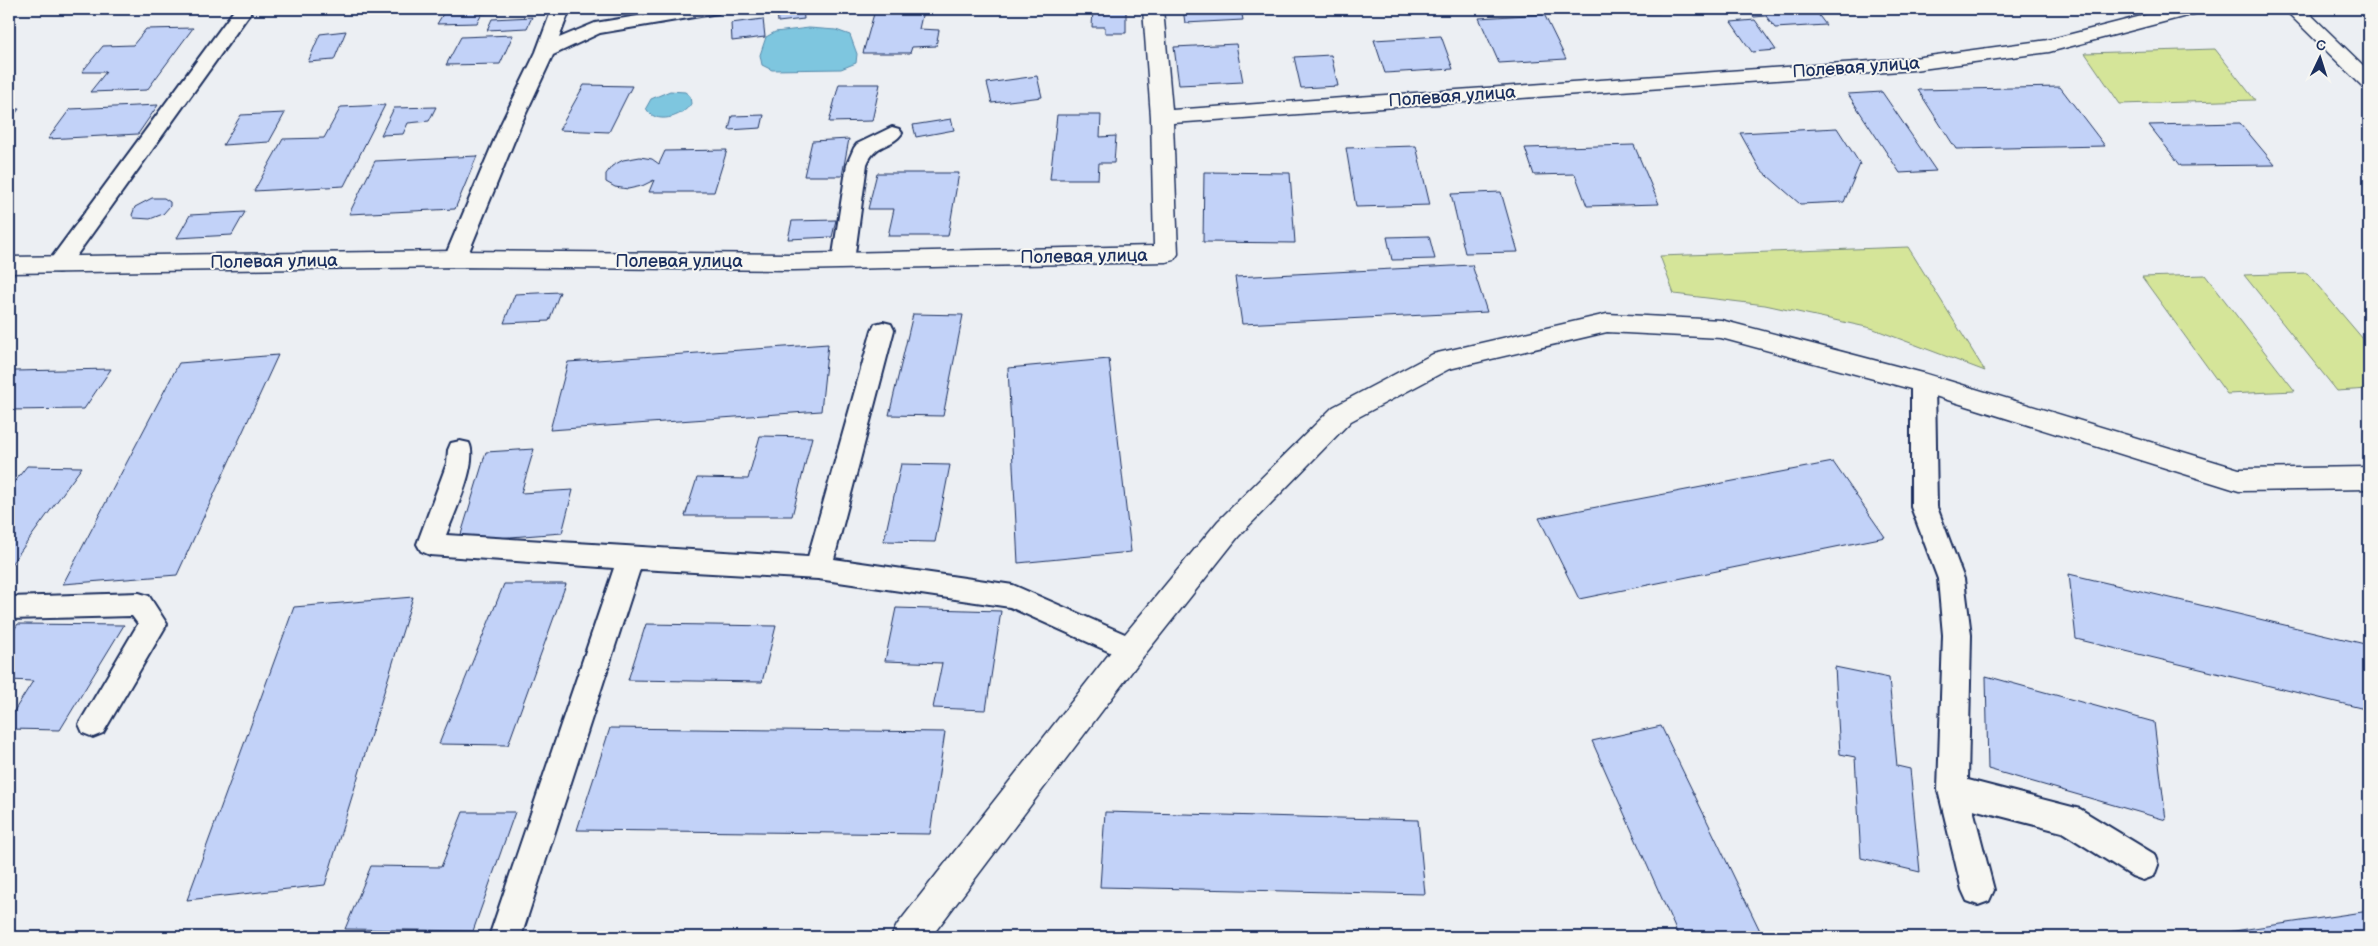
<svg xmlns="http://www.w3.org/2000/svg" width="2378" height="946" viewBox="0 0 2378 946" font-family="'Balsamiq Sans',sans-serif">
  <rect width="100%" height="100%" fill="#eceff3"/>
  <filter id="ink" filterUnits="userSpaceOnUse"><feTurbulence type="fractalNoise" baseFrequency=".02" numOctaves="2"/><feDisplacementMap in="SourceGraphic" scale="10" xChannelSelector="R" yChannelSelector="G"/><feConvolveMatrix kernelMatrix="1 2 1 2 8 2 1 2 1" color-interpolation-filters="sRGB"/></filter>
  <g filter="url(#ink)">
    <g fill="#d5e599" stroke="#788a7c">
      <path d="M2215 49 2255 100 2120 104 2085 53Z"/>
      <path d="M1908 247 1985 371 1871 328 1765 305 1674 294 1660 256Z"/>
      <path d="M2307 273 2369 346V389L2337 391 2244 275Z"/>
      <path d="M2205 275 2295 391 2227 394 2142 277Z"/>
    </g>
    <g fill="#7ec6df" stroke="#568aab">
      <path d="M809 28 836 30 850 35 857 54 856 63 841 69 772 70 762 65 760 55 766 37 775 32Z"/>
      <path d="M670 91 685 92 690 96 691 104C682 117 655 126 646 108L651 99Z"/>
    </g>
    <g fill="#c2d2f8" stroke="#1b2f5e">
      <path d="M446 9H498L496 13 482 14 477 23 437 24Z"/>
      <path d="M604 9H656L603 12Z"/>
      <path d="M777 9H803L804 19 778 22Z"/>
      <path d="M1093 9H1126V33H1105V27H1092Z"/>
      <path d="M1183 9H1241L1243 20 1185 23Z"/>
      <path d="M1617 9H1657L1660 13 1621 15Z"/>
      <path d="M1748 9H1814L1826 25 1775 28 1766 16 1754 17Z"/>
      <path d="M875 10 923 11 919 29 939 30 936 46 912 47 910 53H863Z"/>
      <path d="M1544 14 1566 59 1499 63 1479 18Z"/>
      <path d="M532 17 527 28 487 30 492 19Z"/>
      <path d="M763 19 765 37 732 41 731 23Z"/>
      <path d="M1755 20 1776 50 1752 52 1731 22Z"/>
      <path d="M193 28 147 90 90 92 106 72H82L103 46 133 45 146 29Z"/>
      <path d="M346 31 334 60 308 62 320 34Z"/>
      <path d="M513 35 500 64 446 65 461 37Z"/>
      <path d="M1441 36 1453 69 1385 73 1374 40Z"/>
      <path d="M1236 44 1243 82 1179 85 1174 47Z"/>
      <path d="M1331 55 1338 86 1301 88 1294 57Z"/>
      <path d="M1037 76 1042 97 992 103 987 83Z"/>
      <path d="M839 84H880L872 121 829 122Z"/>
      <path d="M584 85 632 86 609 132 559 130Z"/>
      <path d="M2060 87 2105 146 1956 149 1918 90Z"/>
      <path d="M1882 92 1936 171 1900 173 1848 94Z"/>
      <path d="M158 105 138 134 48 139 70 109Z"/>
      <path d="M385 105 344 186 254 191 283 139 324 138 341 107Z"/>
      <path d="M436 107 429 121 408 123 403 134 381 135 394 108Z"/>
      <path d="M9 109H19L9 122Z"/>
      <path d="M285 113 269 142 223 145 241 115Z"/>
      <path d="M764 115 761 128 729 130 732 116Z"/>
      <path d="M1057 115H1101L1100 137 1116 136 1114 163H1099L1098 179H1050Z"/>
      <path d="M951 119 954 130 916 137 913 125Z"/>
      <path d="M2240 123 2275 165 2181 166 2149 125Z"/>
      <path d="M1837 128 1860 164 1844 202 1800 204 1760 169 1740 133Z"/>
      <path d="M849 139 842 176H804L812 141Z"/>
      <path d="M1634 145 1659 204 1587 206 1575 174 1534 175 1525 148Z"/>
      <path d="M1416 146 1430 205 1356 207 1346 148Z"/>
      <path d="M727 150 714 192H649L654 180 642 186 628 189 615 187 606 182V174L612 166 623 160 640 157 652 159 659 164 665 151Z"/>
      <path d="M477 156 455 209 349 214 375 161Z"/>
      <path d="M1204 172 1290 173 1295 243 1203 242Z"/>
      <path d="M877 173H959L948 236H888L894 209H868Z"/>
      <path d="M1501 192 1518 252 1465 253 1451 194Z"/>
      <path d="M152 198H164L170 202V206L163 214 150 219 134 218 132 215 135 207Z"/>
      <path d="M245 212 232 235 177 238 190 215Z"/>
      <path d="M836 220 832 237 788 239 792 221Z"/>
      <path d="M1429 236 1435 259 1392 260 1387 237Z"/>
      <path d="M1472 265 1487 312 1242 324 1235 277Z"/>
      <path d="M560 292 549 321 504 323 515 294Z"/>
      <path d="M913 314 963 315 943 416 889 415Z"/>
      <path d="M828 344 821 411 550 430 568 362Z"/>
      <path d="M278 355 177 575 63 584 179 363Z"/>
      <path d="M1109 359 1131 552 1018 563 1008 368Z"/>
      <path d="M111 369 84 409 9 410V379L15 371Z"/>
      <path d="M760 436 812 437 792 516H685L697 478 748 479Z"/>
      <path d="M534 449 521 493 573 490 562 533 459 541 486 452Z"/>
      <path d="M1833 462 1885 537 1579 599 1539 518Z"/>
      <path d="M901 464 950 465 935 542 884 541Z"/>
      <path d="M27 466 82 467 9 567V489Z"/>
      <path d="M2069 574 2369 645V710L2076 639Z"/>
      <path d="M504 584H566L508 745 439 744Z"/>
      <path d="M413 597 325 885 187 900 294 607Z"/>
      <path d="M896 608 1001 611 986 710 933 708 942 663 885 661Z"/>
      <path d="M18 624 124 625 60 730 9 729V719L33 681 9 680V637Z"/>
      <path d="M646 624 776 626 762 682 628 680Z"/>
      <path d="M1835 667 1889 678 1897 766 1910 769 1920 872 1861 858 1855 757 1840 754Z"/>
      <path d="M1986 676 2154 722 2166 820 1988 769Z"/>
      <path d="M1661 726 1695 796 1763 937H1679L1592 741Z"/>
      <path d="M610 728 945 732 930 834 577 830Z"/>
      <path d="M463 812H515L473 931 345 929 371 866 441 867Z"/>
      <path d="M1105 812 1418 820 1425 894 1100 887Z"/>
      <path d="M2369 911V937H2195L2254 928Z"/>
    </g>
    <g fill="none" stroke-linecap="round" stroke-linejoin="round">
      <g stroke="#1b2f5e" stroke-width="4">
        <g id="service">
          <path d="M235 9H253L66 270 58 272 50 270 47 265 50 260Z"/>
          <path d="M552 9H570L559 38 595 23 680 9H721L718 13 712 14 600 33 553 55 521 124 466 259 463 264 455 266 447 264 444 259 501 124 536 52Z"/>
          <path d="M892 127 899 129 902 133C891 149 877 141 867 164L854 261 851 266 843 268 835 266 832 261 847 164 854 148 857 144Z"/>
          <path d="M883 322 891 324 894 330 834 559 1013 585 1141 641 1145 649 1141 657 1131 661 1121 657 1010 607 818 579 640 569 521 937H489L614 568 430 555 421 551 417 544 447 463 448 450 451 443 460 441 469 443C479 462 454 514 446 535L808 557 872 330 875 324Z"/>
          <path d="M1923 374 1931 377 1935 383 1937 507 1964 579 1971 635 1968 780 2080 809 2154 854 2158 865 2154 876 2143 880 2132 876 2062 832 1973 809 1994 890 1989 901 1978 905 1967 901 1962 890 1938 790 1943 635 1938 579 1911 507V383L1915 377Z"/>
          <path d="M139 593 149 596 167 624 103 733 93 737 83 733 79 724 138 624 132 616 9 619V597Z"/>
        </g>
      </g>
      <g stroke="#1b2f5e" stroke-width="3">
        <g id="minor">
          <path d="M1143 9H1163L1172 110 1914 58 2048 40 2169 9H2201L2198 13 2049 52 1914 70 1173 123 1178 254 1174 260 1166 262 793 270 455 267 9 273V257L455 251 793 254 1154 246 1151 117Z"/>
          <path d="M2284 9H2305L2369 71V88L2362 86Z"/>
          <path d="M1607 314 1721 320 1923 373 2239 469 2369 467V489L2239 491 1922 392 1721 338 1607 332 1449 369 1351 421 1238 537 1142 658 931 937H891L897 925 1120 640 1218 521 1333 407 1433 354Z"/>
        </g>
      </g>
      <use href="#service" fill="#f6f6f2" fill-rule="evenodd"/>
      <use href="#minor" fill="#f6f6f2" fill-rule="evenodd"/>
    </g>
  </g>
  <g text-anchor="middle" stroke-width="4" stroke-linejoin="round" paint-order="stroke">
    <g font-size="18" fill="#1b2f5e" stroke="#f6f6f2">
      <text transform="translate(1856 67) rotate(-4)" y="6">Полевая улица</text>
      <text transform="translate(1452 96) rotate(-4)" y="6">Полевая улица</text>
      <text transform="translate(1084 256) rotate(-1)" y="6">Полевая улица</text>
      <text transform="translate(274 261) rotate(-1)" y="6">Полевая улица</text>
      <text x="679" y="267">Полевая улица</text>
    </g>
  </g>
  <rect width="2378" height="946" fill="none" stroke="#f6f6f2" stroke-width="30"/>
  <rect x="15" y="15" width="2348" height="916" fill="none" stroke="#1b2f5e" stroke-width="2" filter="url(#ink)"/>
  <g transform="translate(2320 58) rotate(4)" stroke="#f6f6f2" stroke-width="4" paint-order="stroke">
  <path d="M0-4L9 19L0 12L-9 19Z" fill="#1b2f5e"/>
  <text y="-8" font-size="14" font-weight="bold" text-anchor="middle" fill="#1b2f5e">С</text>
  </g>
</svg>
